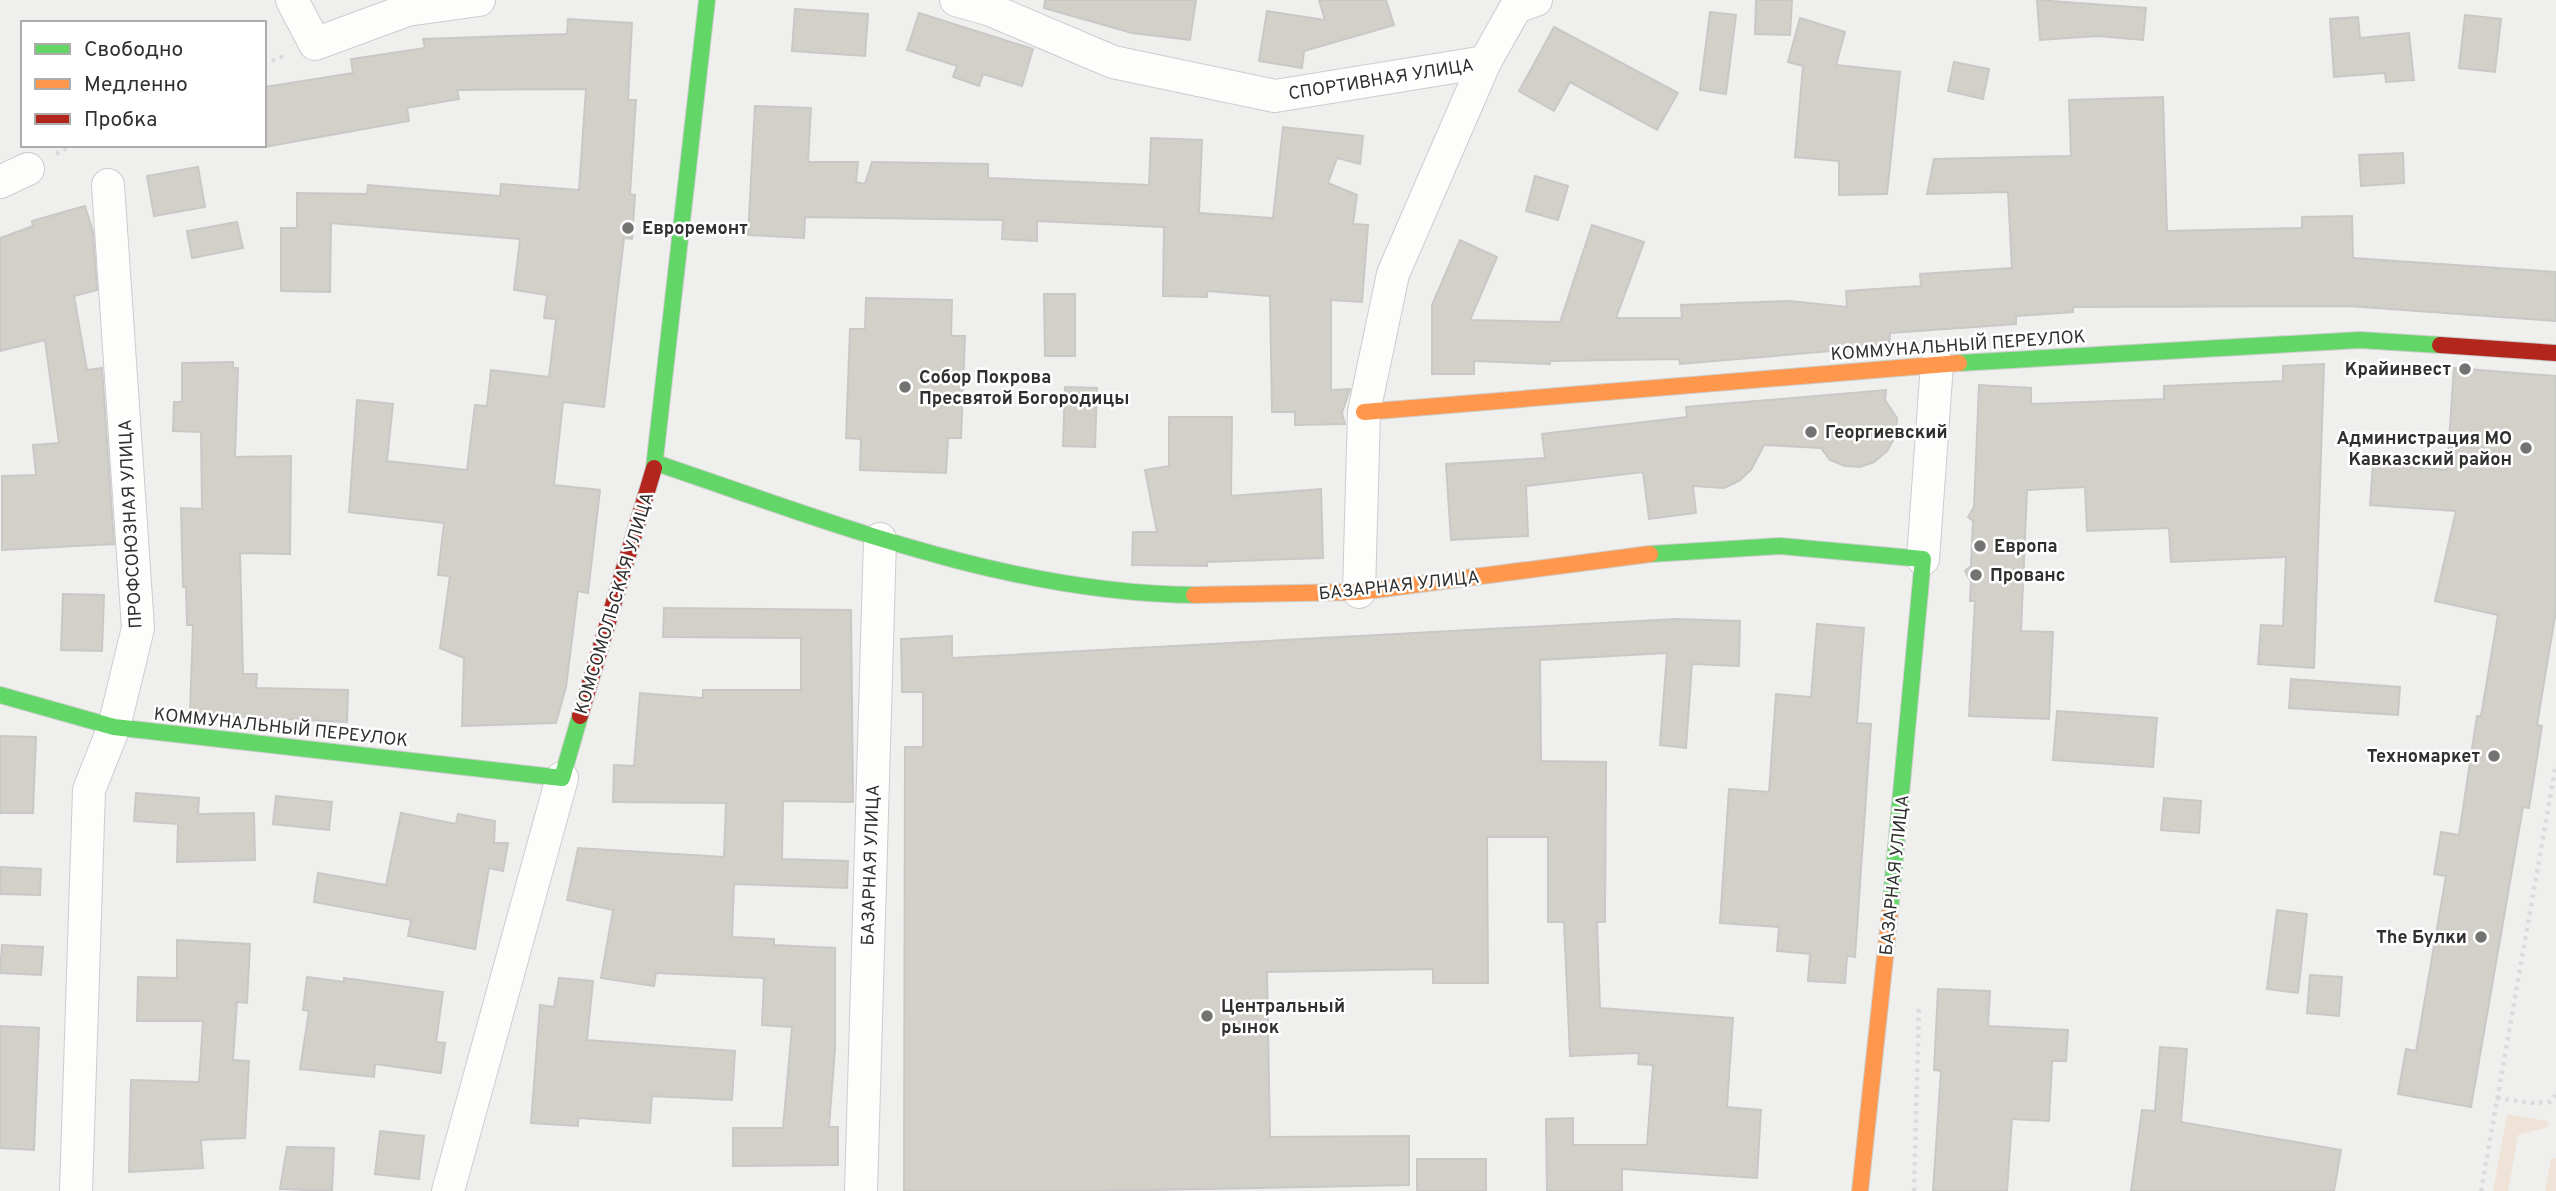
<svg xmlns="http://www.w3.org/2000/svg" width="2556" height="1191" viewBox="0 0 2556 1191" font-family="Overpass,sans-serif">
  <rect width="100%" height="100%" fill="#efefee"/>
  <g fill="#efe3d7">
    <path d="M2507 1114 2548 1121 2549 1127 2518 1135 2508 1191H2493Z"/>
    <path d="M2556 1158V1191H2545L2551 1159Z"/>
  </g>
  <g fill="#d2d0c8" stroke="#c8c8c7" stroke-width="2">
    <path d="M1045 0H1196L1190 40 1132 33 1044 8Z"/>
    <path d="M1319 0H1386L1394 25 1304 51 1302 68 1259 61 1267 11 1325 20Z"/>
    <path d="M1756 0H1792L1790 35 1755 34Z"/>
    <path d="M2037 0 2146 8 2143 40 2097 36 2040 40Z"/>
    <path d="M795 9 868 14 865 56 792 51Z"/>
    <path d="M1710 12 1736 15 1726 94 1700 90Z"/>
    <path d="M919 13 1033 49 1022 86 983 74 979 86 953 77 957 66 907 50Z"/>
    <path d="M2465 15 2501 19 2495 72 2459 68Z"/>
    <path d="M2358 17 2360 38 2409 33 2414 80 2386 82 2385 73 2334 77 2330 19Z"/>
    <path d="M1800 18 1845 32 1836 65 1900 72 1887 194 1839 195V161L1795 157 1803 66 1788 62Z"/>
    <path d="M568 19 632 23 628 100H636L630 194 635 195 632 239 624 238 604 407 563 402 554 485 600 490 588 593 578 591 566 687 556 723 462 726 464 658 440 648 450 576 438 575 444 523 349 512 357 400 393 404 387 461 467 470 475 405 487 406 491 370 549 377 556 319 544 318 547 295 514 290 520 239 331 223 330 292 281 291V228H297V193L367 194 368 185 500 196 501 184 579 190 586 89 457 90 459 99 407 108 409 121 264 147V87L353 73 351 59 425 48 423 39 567 34Z"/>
    <path d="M1554 27 1678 93 1657 130 1570 82 1554 111 1519 91Z"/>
    <path d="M1954 62 1989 69 1983 99 1948 91Z"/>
    <path d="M2163 97 2167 231 2302 228V217L2352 216 2353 258 2556 272V321L2348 306 2073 307V312L2016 316V324L1890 333 1889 346 1680 364 1679 359 1550 361V364L1474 361V374H1432V305L1460 240 1497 257 1470 320 1560 322 1592 225 1644 242 1616 318H1682L1681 305 1790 301 1847 307 1846 291 1921 286 1920 274 2012 268 2008 192 1927 194 1934 159 2071 156 2069 100Z"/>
    <path d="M755 106 811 108 808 162H858L856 182 865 184 872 162 988 164V178L1149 185 1151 138 1202 140 1199 213 1273 218 1283 127 1363 136 1360 164 1337 158 1328 183 1357 195 1353 224 1368 225 1362 302 1331 300V390L1350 389 1342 413 1345 424 1295 425V412H1272L1270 296 1207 291V297L1163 296 1164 227 1037 221V241L1002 239 1003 220 805 217 804 238 748 235Z"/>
    <path d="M2403 153 2404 183 2361 186 2359 155Z"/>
    <path d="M198 167 205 207 154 216 147 176Z"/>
    <path d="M1535 176 1568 186 1558 220 1526 211Z"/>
    <path d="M85 206 93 232 97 290 74 296 87 370 102 368 114 544 2 550V476L36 475 33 445 59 443 45 340 0 351V238L33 226 32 221Z"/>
    <path d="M237 222 243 248 192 258 187 231Z"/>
    <path d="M1044 294H1075V356H1045Z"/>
    <path d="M866 298 952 300 951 336H965L961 438H948L946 473 860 470 861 439 846 438 850 329H865Z"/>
    <path d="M233 362V368H238L235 457 291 456 290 554 240 553 243 674H257L256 688 348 690 347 722 190 714 193 625H187L186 587H183L181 508 202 509 201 432 173 431 174 402H182V363Z"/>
    <path d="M2324 364 2314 668 2258 664 2261 625 2283 626 2286 557 2171 562 2169 528 2087 531 2085 487 2027 490 2021 631 2053 632 2049 719 1969 716 1975 601H1970L1971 582 1965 571 1971 566 1973 521 1968 517 1974 507 1979 385 2031 388V404L2164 399V386L2283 381V366Z"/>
    <path d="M2454 368 2556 376V610L2537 725 2542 726 2529 808 2523 807 2471 1107 2398 1094 2406 1049 2416 1051 2446 876 2434 874 2441 832 2459 835 2477 716H2481L2498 615 2435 601 2456 511 2370 505 2373 464 2447 470Z"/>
    <path d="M1065 387 1097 388 1095 447 1063 446Z"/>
    <path d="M1886 390 1885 400 1897 418 1896 435 1887 451 1874 462 1860 467 1845 466 1830 460 1821 448 1764 445 1751 470 1739 481 1724 488 1693 486 1696 513 1649 519 1643 472 1526 486 1528 536 1451 540 1446 464 1545 458 1542 434 1687 417 1686 407Z"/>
    <path d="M1169 417H1232L1231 496 1321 489 1323 558 1207 562V566L1132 565 1133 532H1157L1145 470 1169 466Z"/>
    <path d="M63 594 104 595 102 651 61 650Z"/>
    <path d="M664 608 851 610 853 802 783 801 782 859 848 861 847 888 734 884 732 937 774 939V945L835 948V1049L829 1127H838V1165L733 1166V1128H783L792 1027 762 1025 764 978 656 973 654 986 601 978 613 910 567 900 578 848 724 857 726 803 613 802 614 765 634 766 640 693 703 698V690H801V638L663 637Z"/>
    <path d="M1676 619 1740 621 1739 666 1692 664 1686 748 1660 745 1667 653 1540 660 1541 761 1606 762 1605 922H1597L1600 1008 1733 1018 1727 1107 1761 1110 1757 1178 1622 1169V1191H1547L1546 1119 1573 1118V1145H1647L1653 1065 1638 1064 1639 1053 1570 1056 1564 922H1548V837H1487L1488 983H1433V969L1267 972 1270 1137 1409 1136V1185L1098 1191H904L905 747H923V692H902L901 639 952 636V658Z"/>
    <path d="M1817 624 1864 628 1857 723 1871 724 1855 957 1847 956 1845 983 1808 981 1810 954 1777 951 1779 927 1720 923 1729 789 1769 792 1776 694 1811 697Z"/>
    <path d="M2291 679 2400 687 2398 715 2289 708Z"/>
    <path d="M2057 711 2157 718 2153 767 2053 760Z"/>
    <path d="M0 736 36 737 33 813H0Z"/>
    <path d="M136 793 199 798 198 814 254 813 255 860 177 862 178 824 134 821Z"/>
    <path d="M276 796 332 802 329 830 273 824Z"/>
    <path d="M2164 798 2201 801 2199 833 2161 830Z"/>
    <path d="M401 813 456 824 458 814 495 821 494 843H508L503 871 489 868 475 949 408 936 411 920 314 902 318 873 386 885Z"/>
    <path d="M1 867 41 869 40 895 0 894Z"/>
    <path d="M2277 910 2307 914 2298 993 2267 989Z"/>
    <path d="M177 940 250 944 247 1003 237 1002 233 1060 249 1061 245 1138 201 1140 203 1168 129 1172 131 1080 199 1082 203 1021H137L138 977 177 978Z"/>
    <path d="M2 945 43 947 41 975 0 973Z"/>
    <path d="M2310 975 2342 977 2339 1016 2307 1013Z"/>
    <path d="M307 977 344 982V978L443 992 436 1042 445 1043 441 1073 375 1064 374 1077 300 1069 309 1011 303 1010Z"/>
    <path d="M559 978 593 981 587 1040 735 1051 732 1100 652 1096 650 1123 578 1118V1126L531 1123 540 1005 554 1007Z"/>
    <path d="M1938 989 1990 991 1988 1026 2068 1030 2066 1061H2052L2049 1121 2012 1119 2007 1191H1933L1941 1071 1934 1070Z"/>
    <path d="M0 1026 39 1028 34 1150 0 1148Z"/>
    <path d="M2160 1047 2187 1049 2181 1122 2341 1150 2334 1191H2131L2142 1110 2155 1111Z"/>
    <path d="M380 1131 424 1136 419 1179 375 1174Z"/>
    <path d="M287 1147 334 1148 332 1191 280 1189Z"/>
    <rect x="1417" y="1159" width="69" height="32"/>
  </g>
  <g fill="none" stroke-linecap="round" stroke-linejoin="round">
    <g stroke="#cccdcc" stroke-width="34">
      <g id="street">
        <path d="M292 0 315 44 407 10 479 0"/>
        <path d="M956 0 991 10 1113 62 1275 96 1485 62"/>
        <path d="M0 182 28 169"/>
        <path d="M1923 559 1937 364"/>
        <path d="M1359 592 1364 412 1393 274 1485 62 1516 7 1536 0"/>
        <path d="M76 1191 89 790 114 727 138 628 108 185"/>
        <path d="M448 1191 562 778"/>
        <path d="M861 1191 880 539"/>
      </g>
    </g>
    <g stroke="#cccdcc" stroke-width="18">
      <g id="fast">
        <path d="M1959 363 2360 340 2440 345"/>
        <path d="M656 463C831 522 1007 593 1194 595"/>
        <path d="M654 468 707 0"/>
        <path d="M1650 554 1780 546 1923 559 1890 911"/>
        <path d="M0 695 114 727 562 778 580 716"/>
      </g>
    </g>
    <g stroke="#cccdcc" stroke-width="18">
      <g id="slow">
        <path d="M1364 412 1959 363"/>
        <path d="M1194 595 1359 592 1650 554"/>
        <path d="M1860 1191 1890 911"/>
      </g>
    </g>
    <g stroke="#cccdcc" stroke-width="18">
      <g id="jam">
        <path d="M2440 345 2556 353"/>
        <path d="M580 716 654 468"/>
      </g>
    </g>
    <g stroke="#dadbda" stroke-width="4.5" stroke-dasharray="3.5 5" stroke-linecap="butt">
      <path d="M264 64 286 55"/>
      <path d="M56 154 72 145"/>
      <path d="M2497 1098 2531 1103 2550 1102 2556 1095"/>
      <path d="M1914 1191 1919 1006"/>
      <path d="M2481 1191 2556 764"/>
    </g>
    <use href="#street" stroke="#fdfdfc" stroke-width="32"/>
    <use href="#fast" stroke="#63d668" stroke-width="16"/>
    <use href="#slow" stroke="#ff974d" stroke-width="16"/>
    <use href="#jam" stroke="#b3261e" stroke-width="16"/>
  </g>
  <g fill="#737372" stroke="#fff" stroke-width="2.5">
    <circle cx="628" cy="228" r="7"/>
    <circle cx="2465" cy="369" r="7"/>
    <circle cx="905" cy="387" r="7"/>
    <circle cx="1811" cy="432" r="7"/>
    <circle cx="2526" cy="448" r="7"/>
    <circle cx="1980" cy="546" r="7"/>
    <circle cx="1976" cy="575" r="7"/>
    <circle cx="2494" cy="756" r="7"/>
    <circle cx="2481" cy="937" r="7"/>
    <circle cx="1207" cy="1016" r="7"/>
  </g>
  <g text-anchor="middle" stroke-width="5" stroke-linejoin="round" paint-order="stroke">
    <g font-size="18" fill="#30302f" stroke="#fff">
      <text transform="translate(1381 79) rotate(-9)" y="6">СПОРТИВНАЯ УЛИЦА</text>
      <text transform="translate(1958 345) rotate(-4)" y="6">КОММУНАЛЬНЫЙ ПЕРЕУЛОК</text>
      <text transform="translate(130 524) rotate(-93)" y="6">ПРОФСОЮЗНАЯ УЛИЦА</text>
      <text transform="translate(1399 585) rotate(-6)" y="6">БАЗАРНАЯ УЛИЦА</text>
      <text transform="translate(614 603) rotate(-73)" y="6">КОМСОМОЛЬСКАЯ УЛИЦА</text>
      <text transform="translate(281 727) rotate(6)" y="6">КОММУНАЛЬНЫЙ ПЕРЕУЛОК</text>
      <text transform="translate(870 865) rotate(-88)" y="6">БАЗАРНАЯ УЛИЦА</text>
      <text transform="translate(1894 875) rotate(-84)" y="6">БАЗАРНАЯ УЛИЦА</text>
    </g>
    <g font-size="18" font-weight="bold" fill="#30302f" stroke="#fff" text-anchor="start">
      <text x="642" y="234">Евроремонт</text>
      <text x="2451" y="375" text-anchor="end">Крайинвест</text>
      <text x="919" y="383">Собор Покрова<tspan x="919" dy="21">Пресвятой Богородицы</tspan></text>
      <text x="1825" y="438">Георгиевский</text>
      <text x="2512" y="444" text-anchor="end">Администрация МО<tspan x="2512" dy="21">Кавказский район</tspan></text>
      <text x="1994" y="552">Европа</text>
      <text x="1990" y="581">Прованс</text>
      <text x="2480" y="762" text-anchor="end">Техномаркет</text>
      <text x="2467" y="943" text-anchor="end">The Булки</text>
      <text x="1221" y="1012">Центральный<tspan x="1221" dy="21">рынок</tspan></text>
    </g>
  </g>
  <rect x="21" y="21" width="245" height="126" fill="#ffffff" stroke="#acacac" stroke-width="2"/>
  <rect x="35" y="44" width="35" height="10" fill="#63d668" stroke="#acacac" stroke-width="2"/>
  <text x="84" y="56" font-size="21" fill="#30302f">Свободно</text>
  <rect x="35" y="79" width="35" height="10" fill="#ff974d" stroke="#acacac" stroke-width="2"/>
  <text x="84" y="91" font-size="21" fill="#30302f">Медленно</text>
  <rect x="35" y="114" width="35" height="10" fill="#b3261e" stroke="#acacac" stroke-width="2"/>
  <text x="84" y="126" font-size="21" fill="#30302f">Пробка</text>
</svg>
